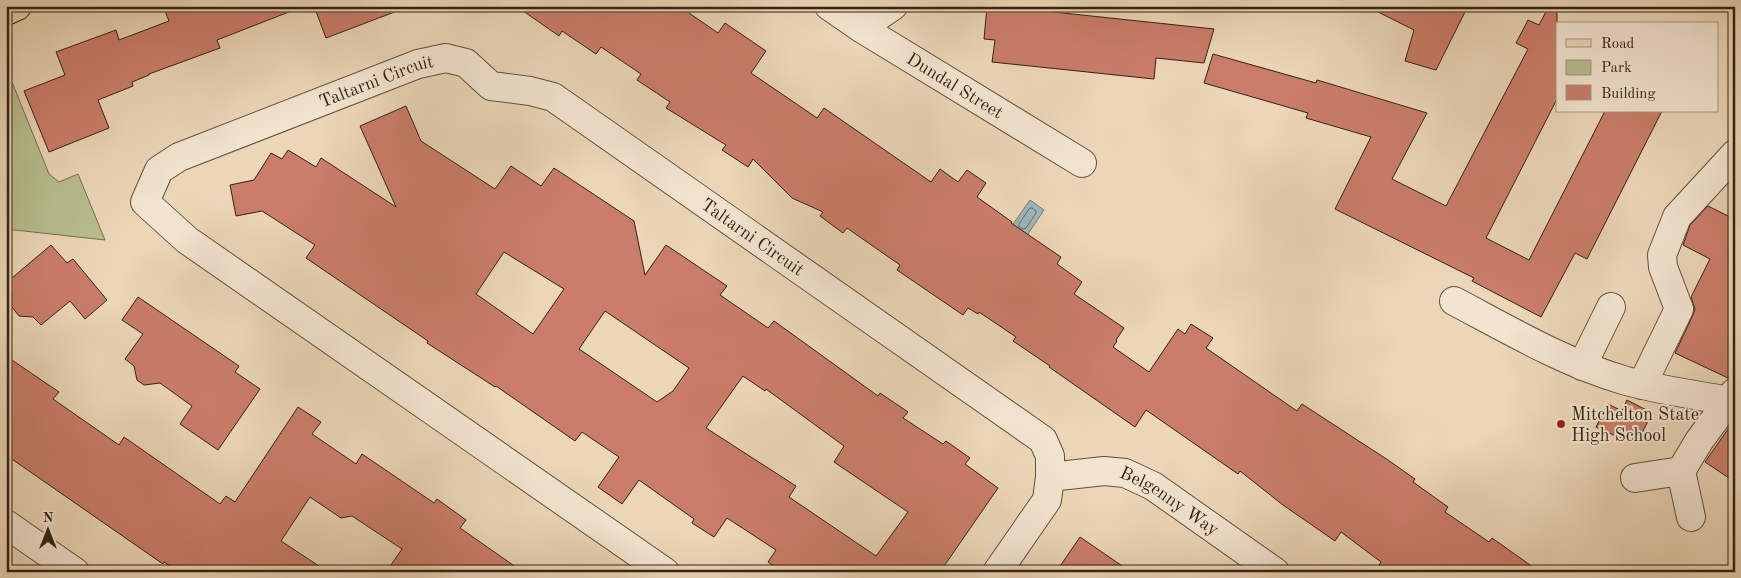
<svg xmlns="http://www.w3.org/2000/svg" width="1741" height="578" viewBox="0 0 1741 578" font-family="'Old Standard TT',serif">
  <rect width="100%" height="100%" fill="#ebd6b7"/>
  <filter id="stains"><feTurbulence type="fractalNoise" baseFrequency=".004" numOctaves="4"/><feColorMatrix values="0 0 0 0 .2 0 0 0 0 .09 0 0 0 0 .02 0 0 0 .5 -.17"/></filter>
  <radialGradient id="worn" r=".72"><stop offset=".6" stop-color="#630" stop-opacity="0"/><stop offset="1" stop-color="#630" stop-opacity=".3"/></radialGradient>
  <path fill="#b7be8f" stroke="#767050" d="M6 67 49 174 59 182 78 174 105 240 6 229Z"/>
  <path fill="#9bb7b8" stroke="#727c76" d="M1030 200 1044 210 1026 237 1011 227Z"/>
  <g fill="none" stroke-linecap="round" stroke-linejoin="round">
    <path stroke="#686d65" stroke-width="1" d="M1032 208 1036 211V213L1026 228 1023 229 1019 227V224L1029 209Z"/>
  </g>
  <g fill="#ca7d6a" stroke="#342312" fill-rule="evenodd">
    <path d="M163 6H299V8L217 40 220 48 149 74V75L132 82 133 86 98 100 109 128 49 152 24 91 65 75 56 52 116 30 119 40 169 21Z"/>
    <path d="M314 6H404L405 8 326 38Z"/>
    <path d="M516 6H679L718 33 725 23 766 51 751 73 817 118 824 108 931 182 940 169 958 182 967 170 986 183 977 197 1012 222 1011 223 1061 257 1057 264 1082 282 1074 294 1124 328 1116 340 1117 341 1113 347 1149 372 1178 329 1185 334 1191 324 1213 338 1206 348 1297 411 1302 404 1388 460 1415 479 1413 482 1448 507 1445 512 1489 542 1492 538 1540 572H1375L1381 562 1341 532 1335 541 1283 505 1240 471 1238 474 1146 410 1135 427 1049 367 1050 366 1013 341 1016 337 979 312 978 314 968 308 963 315 897 270 900 265 847 228 843 233 820 216 823 212 792 198 753 159 748 167 722 150 726 145 666 108 670 102 637 80 641 74 601 47 596 54 562 31 559 36Z"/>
    <path d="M987 6H997L1214 29 1204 63 1156 58 1154 79 992 62 995 40 984 39Z"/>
    <path d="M1366 6H1468L1436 70 1405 61 1414 30Z"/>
    <path d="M1549 6H1557V99L1486 238 1529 260 1605 111H1662L1587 259 1575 253 1541 317 1472 281 1474 278 1335 209 1371 137 1306 118 1308 113 1204 83 1213 54 1316 83 1317 80 1427 113 1392 179 1446 206 1528 49 1516 43 1528 20 1539 25Z"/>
    <path d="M406 106 421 141 495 189 511 166 541 186 554 168 634 221 645 275 666 245 727 286 720 295 768 328 774 321 878 396 880 393 908 412 903 418 943 444 946 441 970 458 965 464 998 488 940 572H782L768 562 776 550 727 518 714 537 692 523 694 519 639 480 622 504 598 487 619 457 582 432 575 441 496 386 495 387 427 343 428 341 306 258 315 245 262 211 236 216 230 185 254 180 271 153 282 159 288 150 316 167 321 158 396 207 360 126ZM504 252 564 289 533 334 476 294ZM605 311 689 368 673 391 657 402 579 349ZM743 376 765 391 766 389 844 446 834 462 908 512 876 556 789 497 796 486 706 428Z"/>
    <path d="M1708 206 1730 217 1735 207V377L1728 378 1675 353 1693 315 1695 309 1691 297 1710 259 1683 245 1690 225Z"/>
    <path d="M51 245 67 263 73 259 107 300 85 319 70 301 41 325 33 317 19 316 12 307V291L6 283Z"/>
    <path d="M138 297 239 366 235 372 260 389 218 450 180 424 192 406 160 383 144 385 137 380 134 366 125 359 143 334 122 320Z"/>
    <path d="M6 356 59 392 53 399 119 445 124 437 220 504 226 496 235 502 298 407 321 422 312 434 356 464 362 454 434 503 437 499 466 520 460 528 523 572H386L402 549 352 516 341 518 310 497 281 541 328 572H179L164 562 163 564 6 455Z"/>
    <path d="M1627 400 1652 413 1637 443 1622 435 1620 438 1596 427 1608 404 1622 411Z"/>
    <path d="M1735 419V482L1705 462Z"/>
    <path d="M1080 537 1131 572H1056Z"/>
  </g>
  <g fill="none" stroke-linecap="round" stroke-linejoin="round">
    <g stroke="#62503b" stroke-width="30">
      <g id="minor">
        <path id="s1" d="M829 6 861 28 1082 163"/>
        <path d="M861 28 893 6"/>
        <path d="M1454 301C1509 330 1563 362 1623 380 1657 390 1693 394 1728 401"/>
        <path d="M1582 366 1611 307"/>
        <path d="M1642 385 1679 309 1663 267 1662 255 1677 217 1735 154"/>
        <path id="s2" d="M1050 477 1104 471 1125 473 1153 486 1275 572"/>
        <path d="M1635 478 1681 471"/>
        <path d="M1691 517 1681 471 1699 441 1735 392"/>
        <path d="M6 524 75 572"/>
        <path id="s3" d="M665 572 187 240 145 202 159 170 179 157 418 64 446 58 466 63 491 86 530 91 553 97 1043 440 1050 456V477L1047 500 997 572"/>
      </g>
    </g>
    <g stroke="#342312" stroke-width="30">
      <path id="major" d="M6 11 17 6"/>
    </g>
    <use href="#minor" stroke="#f2e4d0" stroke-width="28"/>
    <use href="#major" stroke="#ebd6b7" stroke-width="28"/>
  </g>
  <circle fill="#8f2418" stroke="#f2e4d0" stroke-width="2" cx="1561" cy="424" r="5"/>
  <g text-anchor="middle" stroke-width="4" stroke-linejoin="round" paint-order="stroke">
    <g font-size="18" fill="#342312" stroke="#f2e4d0">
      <text dy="6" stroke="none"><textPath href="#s3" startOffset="909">Taltarni Circuit</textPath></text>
      <text dy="6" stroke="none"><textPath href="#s1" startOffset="149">Dundal Street</textPath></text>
      <text dy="6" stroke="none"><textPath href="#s3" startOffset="1344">Taltarni Circuit</textPath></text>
      <text dy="6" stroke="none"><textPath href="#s2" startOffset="128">Belgenny Way</textPath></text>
    </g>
    <g font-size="18" fill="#342312" stroke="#f2e4d0" text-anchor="start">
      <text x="1571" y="420">Mitchelton State<tspan x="1571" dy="21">High School</tspan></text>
    </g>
  </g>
  <rect width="1741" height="578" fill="none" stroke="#ebd6b7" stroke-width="25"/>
  <rect x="8" y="8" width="1726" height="563" fill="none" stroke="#342312" stroke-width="2.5"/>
  <rect x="12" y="12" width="1716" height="553" fill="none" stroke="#342312"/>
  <rect x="1556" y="22" width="162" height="90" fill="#f2e4d0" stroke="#a69784"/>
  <rect x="1566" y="39" width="25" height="8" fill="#ebd6b7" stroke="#a69784"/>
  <text x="1601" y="48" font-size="15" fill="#342312">Road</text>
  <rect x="1566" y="60" width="25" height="15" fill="#b7be8f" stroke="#a69784"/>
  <text x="1601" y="72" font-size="15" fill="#342312">Park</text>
  <rect x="1566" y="85" width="25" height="15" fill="#ca7d6a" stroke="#a69784"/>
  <text x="1601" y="98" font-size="15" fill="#342312">Building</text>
  <g transform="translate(48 530)" stroke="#f2e4d0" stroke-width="4" paint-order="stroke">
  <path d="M0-4L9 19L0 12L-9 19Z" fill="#342312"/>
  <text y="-8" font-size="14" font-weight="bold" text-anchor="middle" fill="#342312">N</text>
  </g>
  <rect width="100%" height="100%" filter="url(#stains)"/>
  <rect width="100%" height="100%" fill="url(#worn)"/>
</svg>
